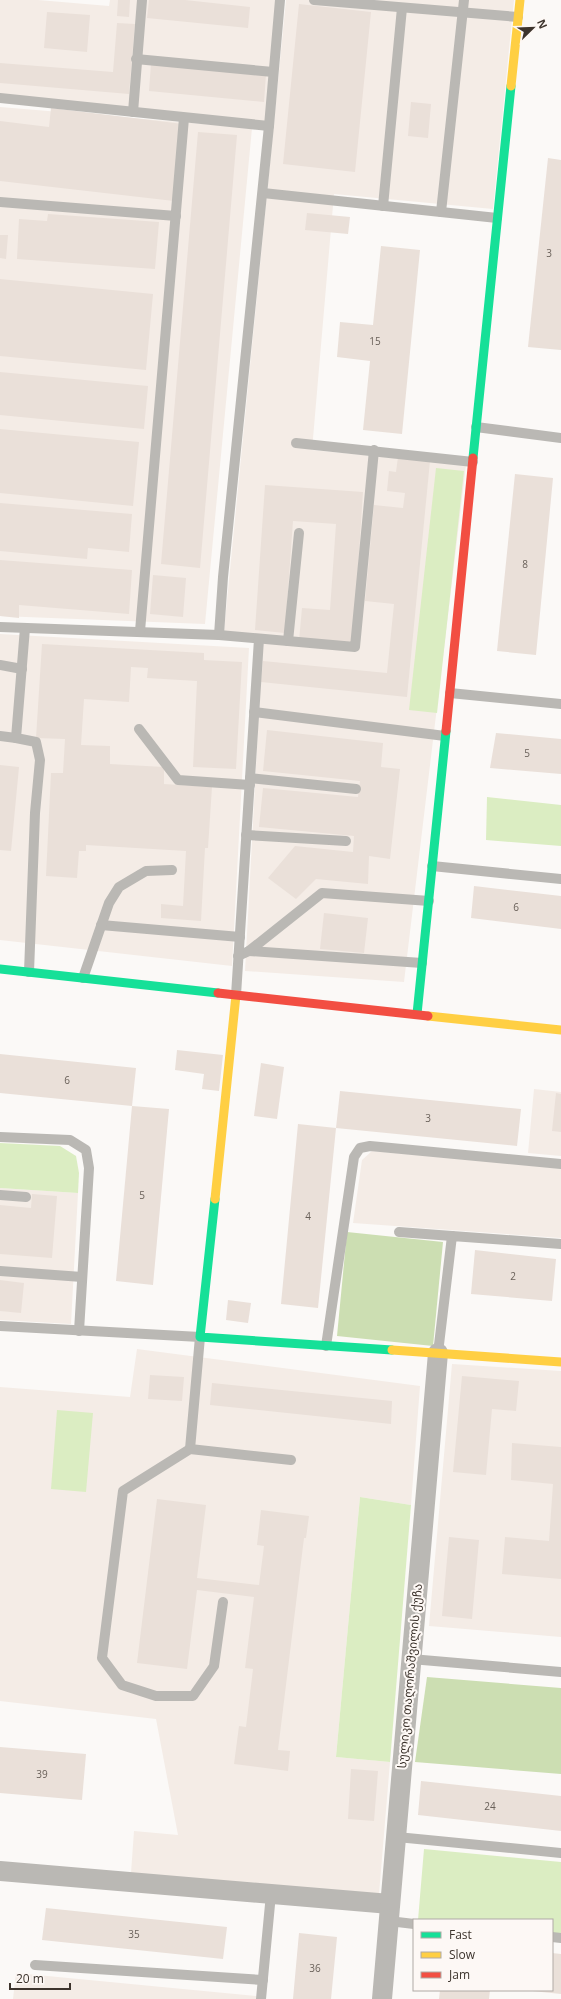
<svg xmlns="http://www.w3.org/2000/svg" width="561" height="1999" viewBox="0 0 561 1999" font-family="'Open Sans','Noto Sans Georgian',sans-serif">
  <rect width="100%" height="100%" fill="#fbf9f7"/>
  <g fill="#f4ece6">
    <path d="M0 0H38L109 6 110 0H278L265 124 0 99Z"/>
    <path d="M286 0H514L493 209 334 194 312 450 466 465 404 982 245 971 263 636 224 631Z"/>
    <path d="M0 107 252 128 205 624 0 616Z"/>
    <path d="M0 634 249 648 232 966 0 940Z"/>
    <path d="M534 1089 561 1092V1156L528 1153Z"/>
    <path d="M372 1151 561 1167V1238L353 1223 362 1160Z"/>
    <path d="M0 1188 78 1193 71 1324 0 1320Z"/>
    <path d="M137 1349 420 1386 411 1505 360 1497 336 1757 390 1762 379 1894 131 1873 134 1831 178 1835 156 1719 0 1701V1387L130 1397Z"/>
    <path d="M452 1364 561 1371V1637L429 1626Z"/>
    <path d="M16 1973 256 1996V1999H13Z"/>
  </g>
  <g fill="#dbedc2">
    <path d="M436 468 464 471 437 713 409 710Z"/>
    <path d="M487 797 561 805V846L486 840Z"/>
    <path d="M0 1143 60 1146 76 1156 79 1173 78 1193 0 1188Z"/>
    <path d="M57 1410 93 1413 86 1492 51 1489Z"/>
    <path d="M360 1497 411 1505 390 1762 336 1757Z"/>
    <path d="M424 1849 561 1862V1934L552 1933V1920H418Z"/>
  </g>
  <g fill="#ccdeb2">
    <path d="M347 1232 443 1242 433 1346 337 1336Z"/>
    <path d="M427 1677 561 1688V1774L415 1762Z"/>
  </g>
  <g fill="#eae0d9">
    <path d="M118 0H130L129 17 117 16Z"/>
    <path d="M149 0H185L250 7 248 28 147 18Z"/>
    <path d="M299 4 371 12 355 172 283 164Z"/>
    <path d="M47 12 90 15 87 52 44 48Z"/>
    <path d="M117 23 135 24 129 94 0 83V63L113 72Z"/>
    <path d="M151 64 266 74 264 102 149 91Z"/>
    <path d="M411 102 431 104 428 138 408 136Z"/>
    <path d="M51 108 183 124 174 201 0 181V121L49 127Z"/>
    <path d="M198 132 237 135 200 568 161 564Z"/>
    <path d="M548 158 561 160V350L528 347Z"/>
    <path d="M307 213 350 217 348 234 305 230Z"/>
    <path d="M48 214 159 222 155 269 17 259 19 219 47 221Z"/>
    <path d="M0 235H8L6 259 0 258Z"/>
    <path d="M381 246 420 250 402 434 363 430 370 361 337 357 340 322 373 325Z"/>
    <path d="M0 279 153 294 146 370 0 356Z"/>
    <path d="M0 372 148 386 144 429 0 415Z"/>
    <path d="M0 429 139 442 133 506 0 493Z"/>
    <path d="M398 457 430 461 407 697 261 682 263 661 387 673 394 604 365 601 374 505 403 508 405 493 387 491 389 471 396 472Z"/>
    <path d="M515 474 553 478 536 655 497 651Z"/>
    <path d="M265 485 363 492 353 645 299 641 302 608 330 610 336 524 293 521 285 633 255 630Z"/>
    <path d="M0 503 132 514 129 552 88 548 87 559 0 551Z"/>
    <path d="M0 560 132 570 129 614 19 605V618L0 616Z"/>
    <path d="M153 575 186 578 183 617 150 614Z"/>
    <path d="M42 644 204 653V660L242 662 236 769 193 767 197 681 147 678 148 668 131 667 129 702 84 699 81 745 110 746V764L164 767V784L212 787 208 848H205L201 921 161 918V904L183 906 186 851 86 845V851H79L77 878 46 876 51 773H63L65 739 36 738Z"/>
    <path d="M267 730 383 743 381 767 400 769 390 859 369 856 368 884 316 879 296 899 268 878 295 846 353 852 354 836 259 827 263 788 358 797 360 781 263 771Z"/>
    <path d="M496 733 561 739V774L490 768Z"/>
    <path d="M0 765 19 767 11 851 0 850Z"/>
    <path d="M474 886 561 896V929L471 918Z"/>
    <path d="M324 913 368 918 364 953 320 949Z"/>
    <path d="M177 1050 223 1055 219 1091 202 1089 204 1074 175 1070Z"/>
    <path d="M0 1054 136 1068 132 1106 0 1093Z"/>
    <path d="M261 1063 284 1067 277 1119 254 1116Z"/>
    <path d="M340 1091 521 1109 517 1146 336 1128Z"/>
    <path d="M556 1093 561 1094V1132L552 1131Z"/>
    <path d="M132 1106 169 1109 153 1285 116 1281Z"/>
    <path d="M298 1124 336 1128 318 1308 281 1304Z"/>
    <path d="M32 1194 57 1196 52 1258 0 1254V1205L31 1208Z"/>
    <path d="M475 1250 556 1259 552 1301 471 1294Z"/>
    <path d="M0 1280 24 1283 21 1313 0 1311Z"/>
    <path d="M228 1300 251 1303 248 1323 226 1320Z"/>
    <path d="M150 1375 184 1377 182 1401 148 1399Z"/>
    <path d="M462 1376 519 1381 516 1411 492 1409 486 1475 453 1472Z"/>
    <path d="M212 1383 392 1401 391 1424 210 1405Z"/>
    <path d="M512 1443 561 1447V1579L502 1574 505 1537 549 1541 553 1484 511 1480Z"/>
    <path d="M157 1499 206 1505 197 1578 259 1585 264 1546 257 1545 261 1510 309 1516 306 1538H304L278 1750 290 1751 288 1771 234 1764 239 1726 246 1727 253 1669 245 1668 254 1597 197 1590 187 1669 137 1663Z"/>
    <path d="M449 1537 479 1540 472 1619 442 1616Z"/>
    <path d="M0 1747 86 1754 82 1800 0 1793Z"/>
    <path d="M351 1769 378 1771 374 1821 348 1819Z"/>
    <path d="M421 1781 561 1796V1831L418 1815Z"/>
    <path d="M46 1908 227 1927 223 1959 42 1940Z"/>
    <path d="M299 1933 337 1937 331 1999H293Z"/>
    <path d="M552 1953 561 1954V1994L532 1991 552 1990Z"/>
    <path d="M440 1990H490L489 1999H439Z"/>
  </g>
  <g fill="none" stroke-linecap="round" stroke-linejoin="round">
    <g stroke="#bab8b4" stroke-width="10">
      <path d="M314 0 518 17"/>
      <path d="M136 59 273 72"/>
      <path d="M0 98 269 126"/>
      <path d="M133 112 142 0"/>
      <path d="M263 193 497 218"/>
      <path d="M0 202 176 216"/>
      <path d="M383 206 402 8"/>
      <path d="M441 212 464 0"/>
      <path d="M476 427 561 438"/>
      <path d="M296 443 473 462"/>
      <path d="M0 627 219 635 355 647 374 450"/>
      <path d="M25 628 16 738 36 742 40 760 35 813 29 972"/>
      <path d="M140 631 184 118"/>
      <path d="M219 635 223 577 269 126 280 0"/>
      <path d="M288 641 299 533"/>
      <path d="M0 665 22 669"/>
      <path d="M450 693 561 704"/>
      <path d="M254 712 445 736"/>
      <path d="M139 729 178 780 250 785"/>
      <path d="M0 736 16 738"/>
      <path d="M250 778 356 789"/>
      <path d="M246 835 346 841"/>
      <path d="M432 866 561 879"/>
      <path d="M101 925 240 937"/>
      <path d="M249 951 422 963"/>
      <path d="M238 956 249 951 322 893 429 901"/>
      <path d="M83 978 109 903 119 887 146 871 172 870"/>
      <path d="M236 995 259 639"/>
      <path d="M0 1137 70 1140 86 1150 89 1168 79 1331"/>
      <path d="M0 1195 26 1197"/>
      <path d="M399 1232 452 1236"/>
      <path d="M0 1271 82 1277"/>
      <path d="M0 1326 200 1337 190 1449"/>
      <path d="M326 1346 354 1157 360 1148 370 1146 561 1164"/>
      <path d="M438 1353 452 1236 561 1244"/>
      <path d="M223 1602 214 1666 193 1696H156L122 1685 102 1658 123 1491 190 1449 291 1460"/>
      <path d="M411 1659 561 1672"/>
      <path d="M397 1837 561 1853"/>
      <path d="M389 1921 414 1924"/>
      <path d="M552 1937 561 1938"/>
      <path d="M35 1965 263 1980"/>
      <path d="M261 1999 271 1894"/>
    </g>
    <g stroke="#bab8b4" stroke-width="20">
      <path d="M0 1871 390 1904"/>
      <path d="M382 1999 438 1353"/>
    </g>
    <g stroke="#16e098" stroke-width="9">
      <path d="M473 458 511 86"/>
      <path d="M0 969 218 993"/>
      <path d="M417 1014 446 731"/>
      <path d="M215 1199 200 1337 392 1350"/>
    </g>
    <g stroke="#ffcf43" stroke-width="9">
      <path d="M511 86 520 0"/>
      <path d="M428 1016 561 1030"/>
      <path d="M215 1199 236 995"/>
      <path d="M392 1350 561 1362"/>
    </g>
    <g stroke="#f24e42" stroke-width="9">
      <path d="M446 731 473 458"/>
      <path d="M218 993 428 1016"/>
    </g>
  </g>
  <g text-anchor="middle" stroke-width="4" stroke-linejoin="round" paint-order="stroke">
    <g font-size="10" fill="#696059">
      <text x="549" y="257">3</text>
      <text x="375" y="345">15</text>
      <text x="525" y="568">8</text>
      <text x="527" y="757">5</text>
      <text x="516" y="911">6</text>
      <text x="67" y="1084">6</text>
      <text x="428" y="1122">3</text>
      <text x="142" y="1199">5</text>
      <text x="308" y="1220">4</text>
      <text x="513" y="1280">2</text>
      <text x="42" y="1778">39</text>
      <text x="490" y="1810">24</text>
      <text x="134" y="1938">35</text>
      <text x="315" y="1972">36</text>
    </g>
    <g font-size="12" fill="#3d342d" stroke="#fdf8f5">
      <text transform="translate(410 1676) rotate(-85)" y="4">სულიკო თაღორაშვილის ქუჩა</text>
    </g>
  </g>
  <rect x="413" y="1919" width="140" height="72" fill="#fdf8f5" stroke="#b0aaa5"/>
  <rect x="421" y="1932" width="20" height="6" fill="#16e098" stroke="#b0aaa5"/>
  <text x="449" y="1939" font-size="12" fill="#3d342d">Fast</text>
  <rect x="421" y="1952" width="20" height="6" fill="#ffcf43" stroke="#b0aaa5"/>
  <text x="449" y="1959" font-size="12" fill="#3d342d">Slow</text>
  <rect x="421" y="1972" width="20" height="6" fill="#f24e42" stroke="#b0aaa5"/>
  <text x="449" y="1979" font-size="12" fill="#3d342d">Jam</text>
  <g transform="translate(533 28) rotate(67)" stroke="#fdf8f5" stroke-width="3" paint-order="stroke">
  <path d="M0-3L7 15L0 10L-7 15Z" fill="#3d342d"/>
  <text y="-6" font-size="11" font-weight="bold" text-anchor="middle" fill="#3d342d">N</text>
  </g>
  <path d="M10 1983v6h60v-6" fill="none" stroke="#3d342d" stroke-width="2"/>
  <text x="16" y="1983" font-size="12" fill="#3d342d" stroke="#fdf8f5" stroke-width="3" paint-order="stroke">20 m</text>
</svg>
